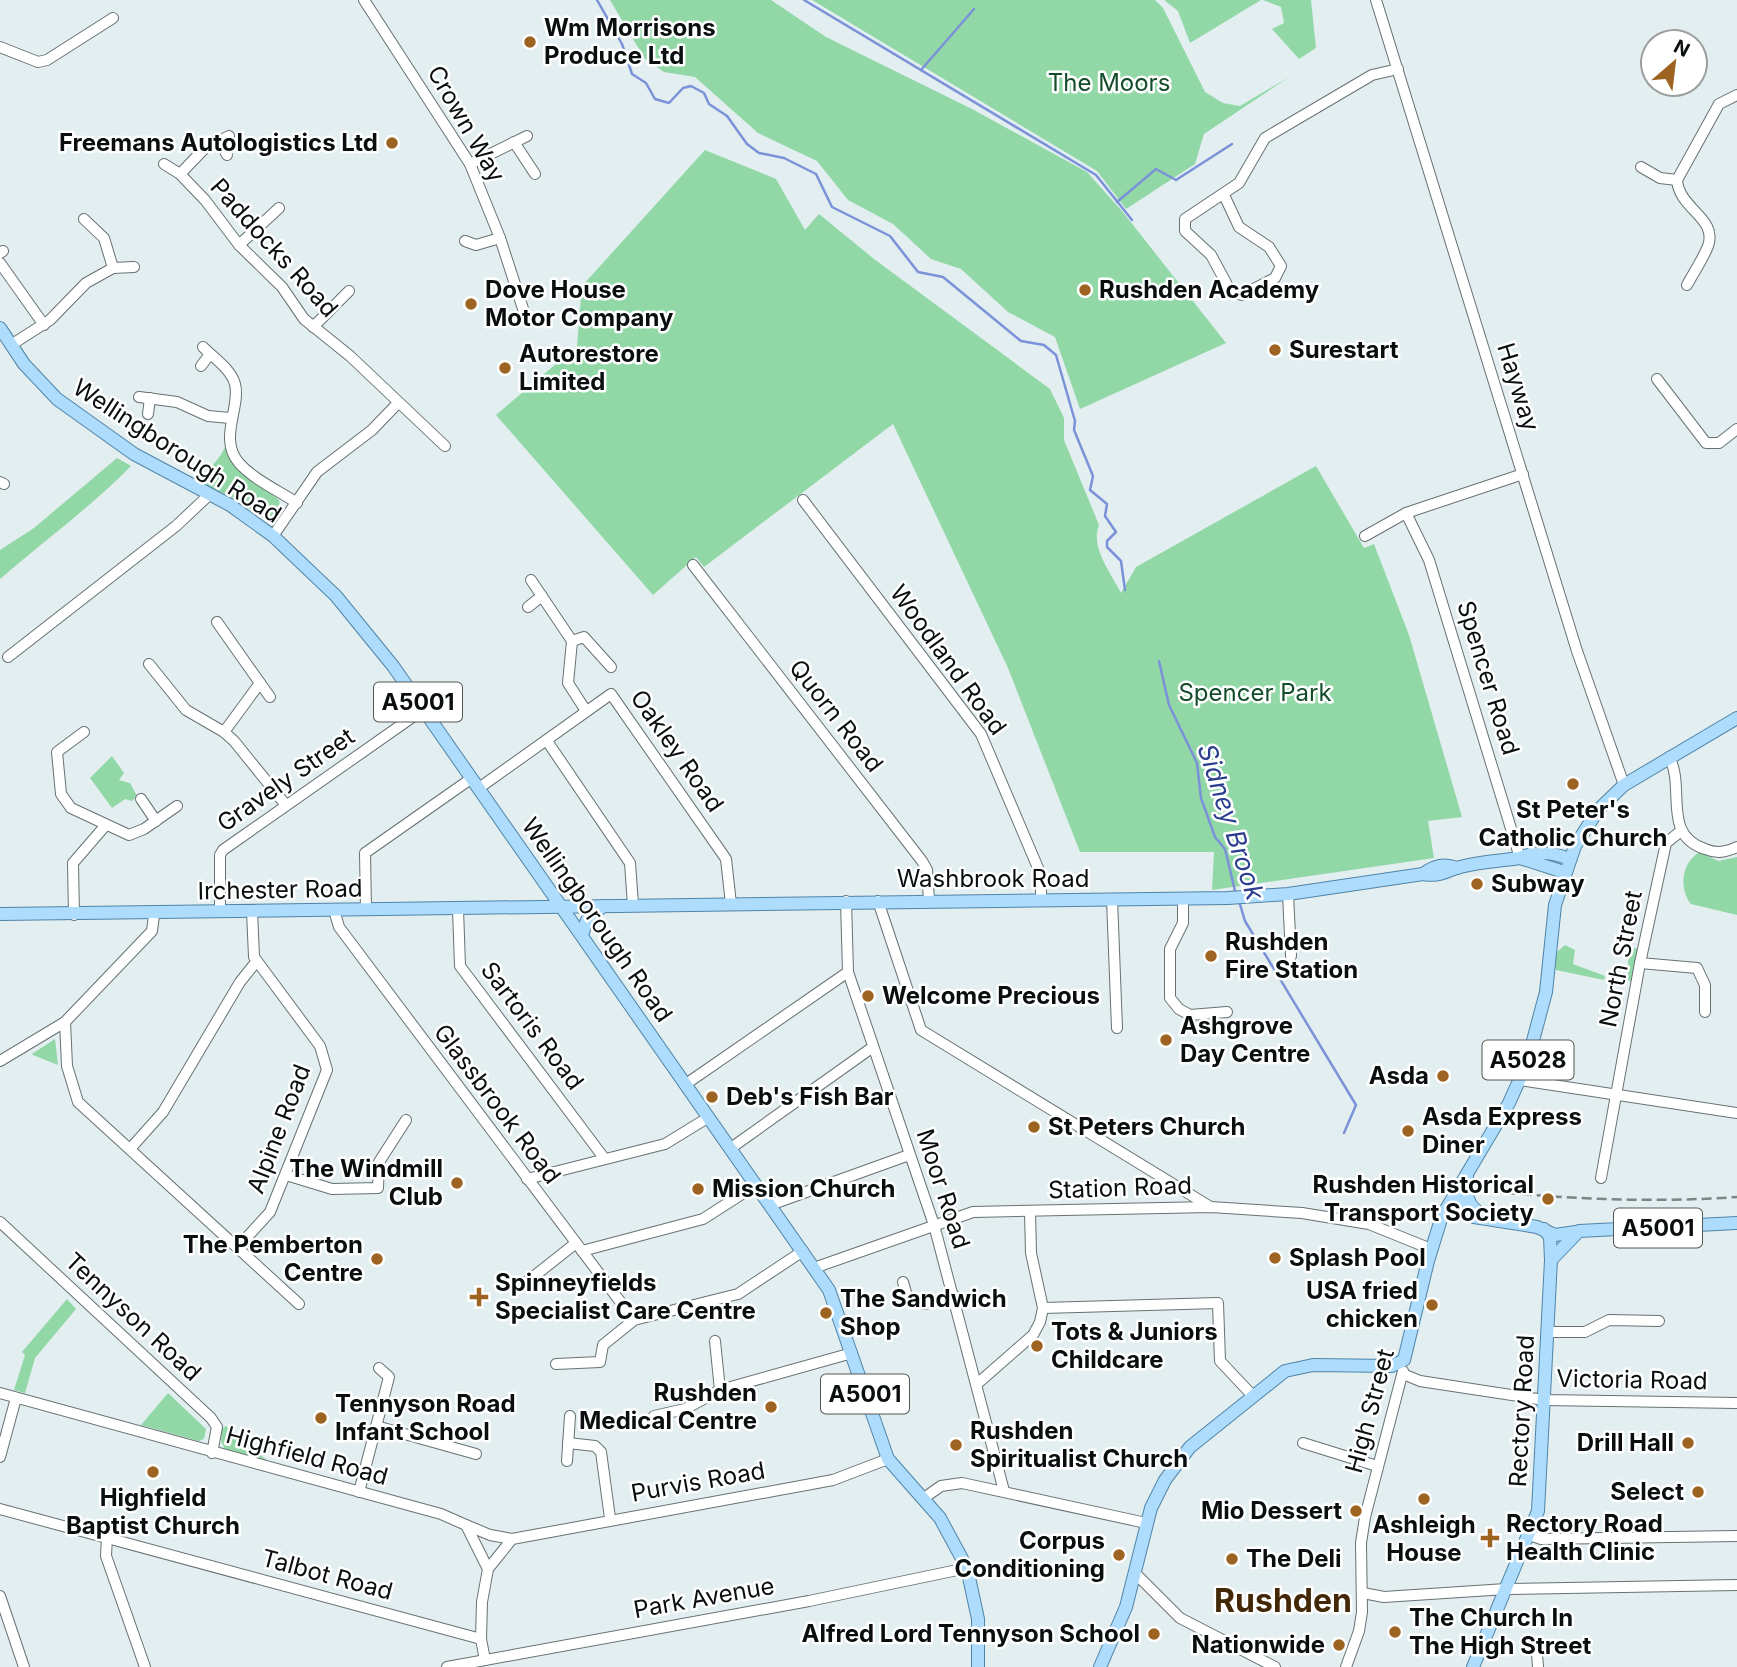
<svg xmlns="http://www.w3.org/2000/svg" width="1737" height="1667" viewBox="0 0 1737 1667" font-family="Inter,sans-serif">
  <rect width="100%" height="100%" fill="#e2eef0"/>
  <g fill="#92d8a7">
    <path d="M610 0H771L826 37 972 109 1087 172 1122 211 1226 343 1080 409 1055 337 1008 312 961 269 931 259 893 224 848 200 817 161 758 133 695 77 664 72 645 59Z"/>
    <path d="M812 0H1155L1163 8 1205 92 1223 103 1240 106 1289 77 1204 134 1195 164 1126 209 1097 171Z"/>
    <path d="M1164 0H1261L1190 43 1178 11Z"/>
    <path d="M1263 0H1311L1316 48 1299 59 1272 29 1284 23 1281 7Z"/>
    <path d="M705 150 776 179 805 230 819 214 874 259 1050 389 1064 418V440L1099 525C1090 547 1111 573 1121 593L1136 567 1316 466 1364 548 1374 544 1409 635 1462 817 1428 821 1434 858 1212 890 1214 852H1080L1008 668 893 424 704 567 696 557 653 595 496 415 577 346 582 286Z"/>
    <path d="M225 447 234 465 279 500 280 508 273 516 264 518 231 497 200 483C206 469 218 463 225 447Z"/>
    <path d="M117 458 131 466C91 507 44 541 0 579V550L34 528Z"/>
    <path d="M112 756 124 773 119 780 130 783 137 796 132 801 125 799 112 808 90 778Z"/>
    <path d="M1700 852 1718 861 1737 857V915L1691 904C1679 889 1681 862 1700 852Z"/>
    <path d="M1565 945 1575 950 1573 964 1605 976 1604 980 1556 970 1554 963 1558 951Z"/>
    <path d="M1634 948 1642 950 1634 983 1628 980V961Z"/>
    <path d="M55 1039 58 1065 33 1055 32 1054Z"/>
    <path d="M67 1299 76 1309 35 1358 25 1393 14 1390 25 1355 22 1352Z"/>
    <path d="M168 1393 206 1429 204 1439 199 1441 141 1425Z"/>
    <path d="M226 1426 269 1462 225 1450 221 1441 222 1429Z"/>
  </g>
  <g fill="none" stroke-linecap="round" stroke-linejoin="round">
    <g stroke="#7b92d8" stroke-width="2.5">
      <path d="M597 0 622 44 632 74 646 83 655 99 669 103 683 88 691 86 704 93 709 104 727 116 747 144 759 153 784 158 816 174 832 207 890 236 918 272 943 277 1021 341 1044 345 1056 355 1075 421 1074 430 1093 476 1090 490 1107 504 1105 516 1116 532 1107 541V547L1121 561 1125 590"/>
      <path d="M804 0 1096 175 1132 220"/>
      <path d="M921 70 974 9"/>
      <path d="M1117 202 1156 169 1176 180 1232 144"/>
      <path d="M1159 661 1169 705 1197 763 1201 798 1215 837 1225 849 1236 895"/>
      <path d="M1239 901 1245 921 1356 1105 1344 1133"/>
    </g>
    <g stroke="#677173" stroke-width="12">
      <g id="minor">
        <path d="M364 0 470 164 500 238 526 318"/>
        <path d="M1376 0 1577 651 1624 785"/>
        <path d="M0 47 38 62 47 60 113 18"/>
        <path d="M219 140 227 155"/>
        <path d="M514 142 535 174"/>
        <path d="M164 164 180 174 205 200 239 245 282 287 304 319 350 356 445 446"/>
        <path d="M470 164 527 136"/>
        <path d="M1641 167 1660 178 1677 180"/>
        <path d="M180 174 205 148 229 136"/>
        <path d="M1224 195 1239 227 1269 247 1281 266 1275 278 1242 295 1231 292 1211 255 1185 231V219L1239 183 1265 138 1372 75 1398 69"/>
        <path d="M84 219 104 238 113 268 134 267"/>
        <path d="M465 241 476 245 500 238"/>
        <path d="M239 245 279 208"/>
        <path d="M0 253 3 251"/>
        <path d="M0 263 44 325"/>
        <path d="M1687 285C1694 272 1703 259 1708 246 1718 218 1679 209 1677 180L1719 104 1737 95"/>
        <path d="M313 327 349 291"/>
        <path d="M11 345 50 320 86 283 113 268"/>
        <path d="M203 347C214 358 231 369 235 384 241 407 218 439 239 463 253 479 279 491 297 503"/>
        <path d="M201 366 210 354"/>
        <path d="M1657 379 1706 443H1719L1737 429"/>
        <path d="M139 397 177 402 208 416 230 418"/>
        <path d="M148 414 150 398"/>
        <path d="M0 482 4 484"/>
        <path d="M803 500 981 734 1041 875V900"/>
        <path d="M1406 513 1429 560 1520 858"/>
        <path d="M273 536 317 472 372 430 398 403"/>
        <path d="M1365 536 1406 513 1523 474"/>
        <path d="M693 565 922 861 927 870 929 900"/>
        <path d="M531 580 572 641 568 683 586 711"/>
        <path d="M528 607 542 596"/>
        <path d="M217 622 260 683 224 732"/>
        <path d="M572 641 584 637 611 667"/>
        <path d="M8 657 176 526 209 495"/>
        <path d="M149 664 186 710 224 732 234 741 285 804"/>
        <path d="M260 683 270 697"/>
        <path d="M84 732 57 752 61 794 71 808 129 835 144 829 177 806"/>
        <path d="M547 741 630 863 633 905"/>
        <path d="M1669 757C1686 787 1661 835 1705 849 1717 854 1726 852 1737 847"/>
        <path d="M479 788 611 694 726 859 731 904"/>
        <path d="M141 799 156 821"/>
        <path d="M1288 894 1291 956"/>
        <path d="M1112 899 1117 1028"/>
        <path d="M1183 899V923L1170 949V998L1179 1009 1190 1015 1227 1012"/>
        <path d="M846 901 848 972 934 1225 1004 1491"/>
        <path d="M878 901 921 1030 1209 1206"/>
        <path d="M366 909 365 853 472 778"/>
        <path d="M458 909 460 966 604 1158"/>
        <path d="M334 910 339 927 634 1320"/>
        <path d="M220 911V855L223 850 424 709"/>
        <path d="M74 915 73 863 105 826"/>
        <path d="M1640 963 1697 968 1705 985V1012"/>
        <path d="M65 1022 67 1066 78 1102 299 1304"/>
        <path d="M0 1061 65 1022 152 931 154 915"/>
        <path d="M1520 1080 1737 1113"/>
        <path d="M686 1084 848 972"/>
        <path d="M731 1148 873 1047"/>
        <path d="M130 1149 163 1112 240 982 256 962"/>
        <path d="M286 1175 332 1189 378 1188 379 1162 406 1120"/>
        <path d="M1601 1178 1640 963 1666 843 1681 831"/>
        <path d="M527 1179 665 1144 709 1117"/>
        <path d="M770 1205 909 1155"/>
        <path d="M0 1222 211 1418 217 1427 212 1453"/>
        <path d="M238 1247 270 1212 327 1070 320 1046 254 957 252 911"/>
        <path d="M582 1251 703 1219 756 1185"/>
        <path d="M814 1268 973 1212 1211 1207 1302 1213 1369 1224 1431 1249"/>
        <path d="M528 1281 576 1243"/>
        <path d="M903 1282 907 1296 925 1304 955 1296"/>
        <path d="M1043 1308 1218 1303 1220 1361 1252 1395"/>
        <path d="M1547 1332H1585L1609 1320 1659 1321"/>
        <path d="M715 1341 720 1390"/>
        <path d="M556 1364 600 1362 603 1345 634 1320 738 1294 803 1251"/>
        <path d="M1403 1374 1420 1381 1544 1400 1737 1403"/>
        <path d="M977 1384 1033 1335 1040 1322 1043 1308 1031 1253 1030 1212"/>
        <path d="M0 1393 441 1514 466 1525 488 1569 482 1602 481 1639 485 1660"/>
        <path d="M654 1416 685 1409 720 1390 852 1353"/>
        <path d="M376 1426 476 1454"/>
        <path d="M568 1443 595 1446 601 1452 610 1518"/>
        <path d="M1303 1443 1377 1466"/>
        <path d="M0 1457 16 1398"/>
        <path d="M567 1461 570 1416"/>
        <path d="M359 1492 389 1377 379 1368"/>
        <path d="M924 1498 941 1486 962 1483 1146 1523"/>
        <path d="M0 1509 481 1639"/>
        <path d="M466 1525 490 1535 512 1539"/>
        <path d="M1529 1535 1541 1539 1737 1536"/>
        <path d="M107 1537 106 1556 145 1667"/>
        <path d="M488 1569 512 1539 833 1480 888 1459"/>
        <path d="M1135 1573 1180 1618 1275 1667"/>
        <path d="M1363 1593 1384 1597 1506 1589 1737 1585"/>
        <path d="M0 1596 24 1667"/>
        <path d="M1537 1654 1538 1667"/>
        <path d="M447 1667 809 1601 967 1568"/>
        <path d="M1346 1667 1359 1631 1362 1612 1361 1543 1365 1517 1403 1371"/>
      </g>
    </g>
    <g stroke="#5084a7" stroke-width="14">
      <g id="major">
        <path d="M0 328 24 364 57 399 134 454 230 505 273 536 336 596 393 666 829 1290 888 1459 940 1518 967 1568 978 1619V1667"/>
        <path d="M1520 858 1564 872"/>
        <path d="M1423 874C1434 866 1443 863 1457 868"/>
        <path d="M0 914 1228 898 1288 894 1423 874C1440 877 1445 871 1460 867 1479 862 1500 861 1520 858 1536 850 1554 853 1569 859"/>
        <path d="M582 935 587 920 603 906"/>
        <path d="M1467 1174C1466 1192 1465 1208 1485 1215"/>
        <path d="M1454 1194 1462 1211 1474 1217 1537 1227 1555 1235 1576 1232"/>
        <path d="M1551 1260 1579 1231 1737 1223"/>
        <path d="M1100 1667 1126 1607 1151 1508 1165 1480 1190 1447 1285 1371 1313 1365 1392 1366 1404 1360 1428 1261 1442 1216 1509 1103 1527 1063 1546 992 1555 905 1575 846 1598 810 1624 785 1737 718"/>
        <path d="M1473 1667 1538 1511 1551 1260 1550 1237 1544 1229"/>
      </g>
    </g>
    <use href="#minor" stroke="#fff" stroke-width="10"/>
    <use href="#major" stroke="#addcfc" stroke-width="12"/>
    <path stroke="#7c8485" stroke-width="2.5" stroke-dasharray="10 5" stroke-linecap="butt" d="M1477 1190C1564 1199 1650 1203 1737 1197"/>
  </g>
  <g fill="#9d6421" stroke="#fff" stroke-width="2.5">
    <circle cx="530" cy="42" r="7"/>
    <circle cx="392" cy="143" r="7"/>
    <circle cx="1085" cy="290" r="7"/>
    <circle cx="471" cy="304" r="7"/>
    <circle cx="1275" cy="350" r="7"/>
    <circle cx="505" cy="368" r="7"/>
    <circle cx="1573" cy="784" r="7"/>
    <circle cx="1477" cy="884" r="7"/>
    <circle cx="1211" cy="956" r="7"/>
    <circle cx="868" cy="996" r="7"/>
    <circle cx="1166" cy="1040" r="7"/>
    <circle cx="1443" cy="1076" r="7"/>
    <circle cx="712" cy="1097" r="7"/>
    <circle cx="1034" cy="1127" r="7"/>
    <circle cx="1408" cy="1131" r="7"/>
    <circle cx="457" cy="1183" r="7"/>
    <circle cx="698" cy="1189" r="7"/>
    <circle cx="1548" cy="1199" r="7"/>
    <circle cx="1275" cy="1258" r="7"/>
    <circle cx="377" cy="1259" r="7"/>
    <path d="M475.5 1286.5h7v7h7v7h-7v7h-7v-7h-7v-7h7z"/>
    <circle cx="1432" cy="1305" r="7"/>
    <circle cx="826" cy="1313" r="7"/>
    <circle cx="1037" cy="1346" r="7"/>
    <circle cx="771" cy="1407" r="7"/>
    <circle cx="321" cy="1418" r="7"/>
    <circle cx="1688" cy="1443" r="7"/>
    <circle cx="956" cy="1445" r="7"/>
    <circle cx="153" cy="1472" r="7"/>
    <circle cx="1698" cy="1492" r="7"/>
    <circle cx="1424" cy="1499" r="7"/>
    <circle cx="1356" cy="1511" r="7"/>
    <path d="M1486.5 1527.5h7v7h7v7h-7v7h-7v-7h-7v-7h7z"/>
    <circle cx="1119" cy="1555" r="7"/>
    <circle cx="1232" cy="1559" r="7"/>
    <circle cx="1395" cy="1632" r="7"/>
    <circle cx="1154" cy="1634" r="7"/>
    <circle cx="1339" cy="1645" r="7"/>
  </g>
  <g text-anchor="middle" stroke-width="5" stroke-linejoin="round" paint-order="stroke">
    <g fill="#fff" stroke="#545656" stroke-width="2">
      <rect x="374" y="682.5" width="88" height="39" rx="5"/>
      <rect x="1482.5" y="1040.5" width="91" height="39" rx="5"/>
      <rect x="1614" y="1208.5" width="88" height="39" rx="5"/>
      <rect x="821" y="1374.5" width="88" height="39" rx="5"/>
    </g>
    <g font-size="23" font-weight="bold" fill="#0a0e0e">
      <text x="418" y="710">A5001</text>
      <text x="1528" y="1068">A5028</text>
      <text x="1658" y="1236">A5001</text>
      <text x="865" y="1402">A5001</text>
    </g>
    <g font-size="24" font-weight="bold" fill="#0a0e0e" stroke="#fff" text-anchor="start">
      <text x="544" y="36">Wm Morrisons<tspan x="544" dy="28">Produce Ltd</tspan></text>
      <text x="378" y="151" text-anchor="end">Freemans Autologistics Ltd</text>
      <text x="485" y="298">Dove House<tspan x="485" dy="28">Motor Company</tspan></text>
      <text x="1099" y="298">Rushden Academy</text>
      <text x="1289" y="358">Surestart</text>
      <text x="519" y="362">Autorestore<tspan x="519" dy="28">Limited</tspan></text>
      <text x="1573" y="818" text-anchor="middle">St Peter's<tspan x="1573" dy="28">Catholic Church</tspan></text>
      <text x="1491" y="892">Subway</text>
      <text x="1225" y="950">Rushden<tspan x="1225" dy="28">Fire Station</tspan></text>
      <text x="882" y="1004">Welcome Precious</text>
      <text x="1180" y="1034">Ashgrove<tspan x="1180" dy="28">Day Centre</tspan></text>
      <text x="1429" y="1084" text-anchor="end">Asda</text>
      <text x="726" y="1105">Deb's Fish Bar</text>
      <text x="1422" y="1125">Asda Express<tspan x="1422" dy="28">Diner</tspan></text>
      <text x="1048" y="1135">St Peters Church</text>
      <text x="443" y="1177" text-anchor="end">The Windmill<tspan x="443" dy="28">Club</tspan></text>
      <text x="1534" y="1193" text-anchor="end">Rushden Historical<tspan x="1534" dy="28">Transport Society</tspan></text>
      <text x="712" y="1197">Mission Church</text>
      <text x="363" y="1253" text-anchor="end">The Pemberton<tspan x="363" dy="28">Centre</tspan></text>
      <text x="1289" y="1266">Splash Pool</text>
      <text x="495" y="1291">Spinneyfields<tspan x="495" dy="28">Specialist Care Centre</tspan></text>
      <text x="1418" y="1299" text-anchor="end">USA fried<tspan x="1418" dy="28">chicken</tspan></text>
      <text x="840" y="1307">The Sandwich<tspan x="840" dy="28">Shop</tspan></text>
      <text x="1051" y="1340">Tots &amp; Juniors<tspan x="1051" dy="28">Childcare</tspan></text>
      <text x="757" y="1401" text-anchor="end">Rushden<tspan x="757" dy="28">Medical Centre</tspan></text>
      <text x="335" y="1412">Tennyson Road<tspan x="335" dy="28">Infant School</tspan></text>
      <text x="970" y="1439">Rushden<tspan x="970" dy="28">Spiritualist Church</tspan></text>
      <text x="1674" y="1451" text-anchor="end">Drill Hall</text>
      <text x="1684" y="1500" text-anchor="end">Select</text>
      <text x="153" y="1506" text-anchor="middle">Highfield<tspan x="153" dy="28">Baptist Church</tspan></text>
      <text x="1342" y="1519" text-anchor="end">Mio Dessert</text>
      <text x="1506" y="1532">Rectory Road<tspan x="1506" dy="28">Health Clinic</tspan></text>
      <text x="1424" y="1533" text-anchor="middle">Ashleigh<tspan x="1424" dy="28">House</tspan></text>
      <text x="1105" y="1549" text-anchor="end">Corpus<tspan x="1105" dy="28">Conditioning</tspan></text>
      <text x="1246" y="1567">The Deli</text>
      <text x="1409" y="1626">The Church In<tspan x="1409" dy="28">The High Street</tspan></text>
      <text x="1140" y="1642" text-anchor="end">Alfred Lord Tennyson School</text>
      <text x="1325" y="1653" text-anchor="end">Nationwide</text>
    </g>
    <g font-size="24" fill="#144d2b" stroke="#fff">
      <text x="1109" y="91">The Moors</text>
      <text x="1255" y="701">Spencer Park</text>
    </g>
    <g font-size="24" fill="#0a0e0e" stroke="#fff">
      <text transform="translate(466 124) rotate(60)" y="8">Crown Way</text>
      <text transform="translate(274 248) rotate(48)" y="8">Paddocks Road</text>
      <text transform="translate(1518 387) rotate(73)" y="8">Hayway</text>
      <text transform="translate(177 451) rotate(33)" y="8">Wellingborough Road</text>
      <text transform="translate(948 660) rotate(54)" y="8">Woodland Road</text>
      <text transform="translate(1488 678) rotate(73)" y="8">Spencer Road</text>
      <text transform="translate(836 716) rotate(52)" y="8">Quorn Road</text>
      <text transform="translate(677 751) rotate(55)" y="8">Oakley Road</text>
      <text transform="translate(286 780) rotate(-35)" y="8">Gravely Street</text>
      <text x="993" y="887">Washbrook Road</text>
      <text transform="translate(280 890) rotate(-1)" y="8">Irchester Road</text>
      <text transform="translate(597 920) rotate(55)" y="8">Wellingborough Road</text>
      <text transform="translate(1621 959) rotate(-79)" y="8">North Street</text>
      <text transform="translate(532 1026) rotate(53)" y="8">Sartoris Road</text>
      <text transform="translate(497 1104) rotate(53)" y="8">Glassbrook Road</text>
      <text transform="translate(279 1129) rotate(-69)" y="8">Alpine Road</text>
      <text transform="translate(1120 1188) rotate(-2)" y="8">Station Road</text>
      <text transform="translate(943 1189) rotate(72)" y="8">Moor Road</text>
      <text transform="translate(133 1317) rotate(43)" y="8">Tennyson Road</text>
      <text transform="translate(1632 1380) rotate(1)" y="8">Victoria Road</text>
      <text transform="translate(1370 1411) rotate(-75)" y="8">High Street</text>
      <text transform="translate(1522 1411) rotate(-87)" y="8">Rectory Road</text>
      <text transform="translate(307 1456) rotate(15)" y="8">Highfield Road</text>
      <text transform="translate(698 1482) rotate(-10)" y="8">Purvis Road</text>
      <text transform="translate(327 1575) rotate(15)" y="8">Talbot Road</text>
      <text transform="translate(704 1598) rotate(-10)" y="8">Park Avenue</text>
    </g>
    <g font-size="26" font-style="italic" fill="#2b3d8f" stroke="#fff">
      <text transform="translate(1231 822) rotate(72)" y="9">Sidney Brook</text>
    </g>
    <g font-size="32" font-weight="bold" fill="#432807" stroke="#fff">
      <text x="1283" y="1612">Rushden</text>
    </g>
  </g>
  <g transform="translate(1674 63) rotate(28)"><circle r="33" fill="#ffffff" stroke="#9d9f9f" stroke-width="2"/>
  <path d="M0-5L12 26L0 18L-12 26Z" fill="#9d6421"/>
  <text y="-10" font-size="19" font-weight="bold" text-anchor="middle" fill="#0a0e0e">N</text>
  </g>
</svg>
